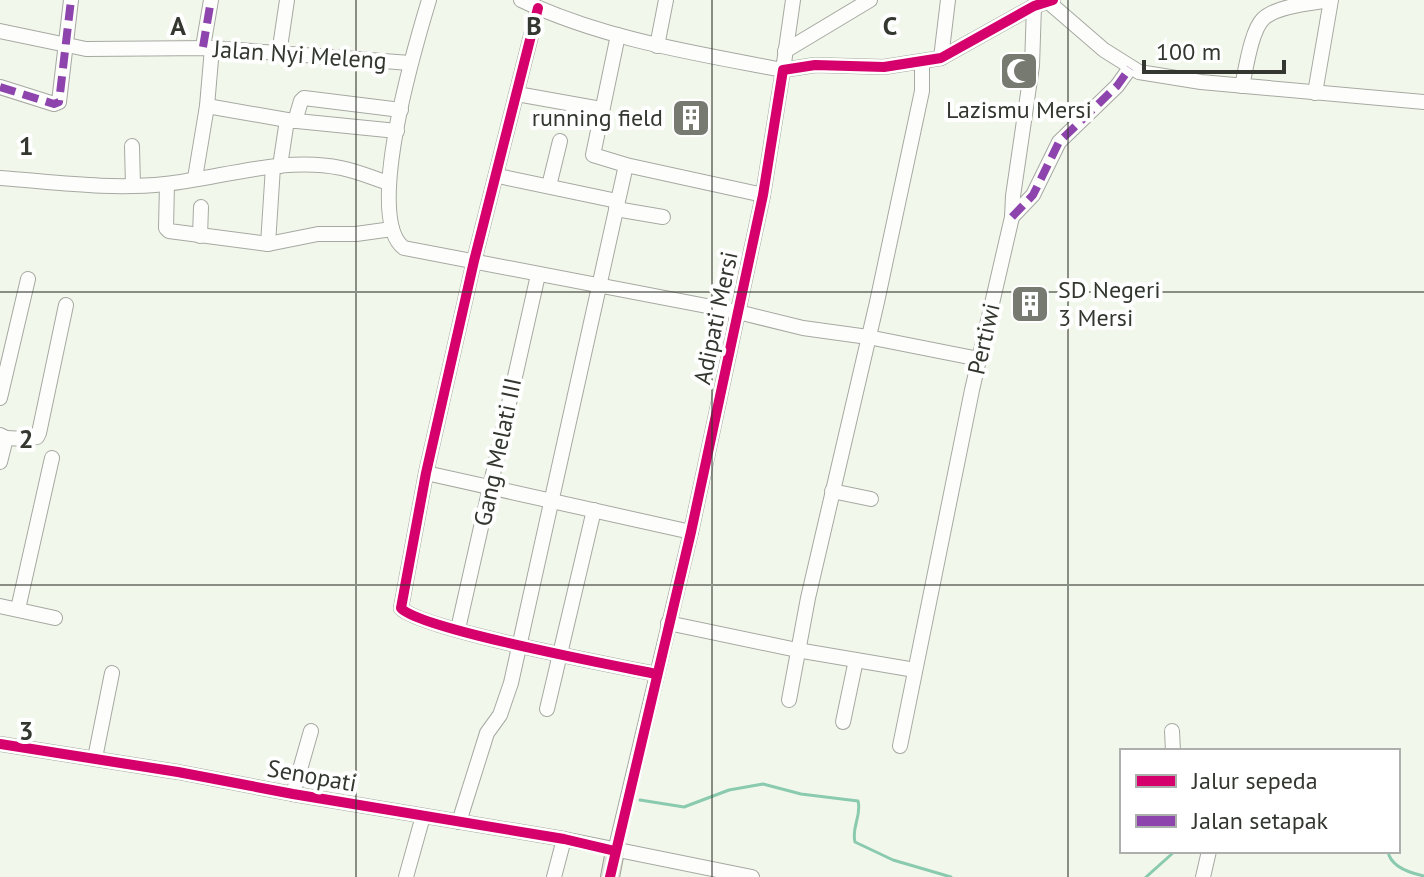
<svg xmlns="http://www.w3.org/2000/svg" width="1424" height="877" viewBox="0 0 1424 877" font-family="'PT Sans',sans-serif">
  <rect width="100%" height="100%" fill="#f2f7ec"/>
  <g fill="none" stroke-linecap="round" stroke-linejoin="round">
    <g stroke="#8acaae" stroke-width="3">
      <path d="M640 800 684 807 729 790 763 784 801 794 858 801C862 816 851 827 855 842L893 860 951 877"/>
      <path d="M1388 851C1390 867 1410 873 1424 876"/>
      <path d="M1146 877 1174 852"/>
    </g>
    <g stroke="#a6a9a1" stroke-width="16">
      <g id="minor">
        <path d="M429 0C416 43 363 219 404 248L738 312 803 328 868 337 979 359"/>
        <path d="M521 0C603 39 694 53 783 70L793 0"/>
        <path d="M1046 0 1104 50 1139 72 1201 82 1424 102"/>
        <path d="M538 8 474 261 426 473 401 608C419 629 617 666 656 674"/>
        <path d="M0 31 86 49 212 48 410 63"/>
        <path d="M618 35 593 155 626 165 763 195"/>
        <path d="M657 46 666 0"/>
        <path d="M203 47 211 0"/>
        <path d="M785 51 870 0"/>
        <path d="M279 54 287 0"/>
        <path d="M941 58 948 0"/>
        <path d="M1242 86C1246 69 1251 31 1263 19 1276 6 1312 3 1330 0"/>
        <path d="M0 87 54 104 59 102 71 0"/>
        <path d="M1315 93 1331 0"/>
        <path d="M517 94 601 109"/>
        <path d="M207 106 287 120 397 131"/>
        <path d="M295 121 301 101 304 98 401 110"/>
        <path d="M132 146 133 186"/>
        <path d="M280 166 287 120"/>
        <path d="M503 177 617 201"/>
        <path d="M0 178C55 182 110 190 165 184 222 178 283 156 341 168 357 171 373 178 388 183"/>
        <path d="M195 178 207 106 212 48"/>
        <path d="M167 184 166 228 169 231 268 244 318 234H356L392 229"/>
        <path d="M549 186 560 141"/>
        <path d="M616 209 663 217"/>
        <path d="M1012 217 1033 195 1059 142 1117 86 1130 68"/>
        <path d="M200 236 201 207"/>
        <path d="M268 244 273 167"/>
        <path d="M0 398 28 279"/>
        <path d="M6 438 26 439 37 437 39 433 66 305"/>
        <path d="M0 462 6 438 0 435"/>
        <path d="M426 473 691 532"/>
        <path d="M832 491 871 499"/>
        <path d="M0 606 55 618"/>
        <path d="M18 609 52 458"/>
        <path d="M668 623 797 650 915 670"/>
        <path d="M458 629 538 275"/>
        <path d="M789 700 808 598 877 302 922 91V62"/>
        <path d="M547 709 594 510"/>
        <path d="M843 722 856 660"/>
        <path d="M1172 731 1173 751"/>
        <path d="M0 744 178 772 293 794 564 839 752 877"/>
        <path d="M900 746 972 390 1012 217 1013 196 1032 66 1034 6"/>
        <path d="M95 758 112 673"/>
        <path d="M293 794 311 731"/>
        <path d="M459 822 487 733 500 715 511 683 626 165"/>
        <path d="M615 851 691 532 763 195 783 70 815 65 884 67 941 58 1034 6 1053 0"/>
        <path d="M406 877 423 816"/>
        <path d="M554 877 564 839"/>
        <path d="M1203 877 1209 851"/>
      </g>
    </g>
    <g stroke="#a1a394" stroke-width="20">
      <path id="major" d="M610 877 615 851"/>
    </g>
    <use href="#minor" stroke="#fdfefc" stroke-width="14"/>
    <use href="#major" stroke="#e1e2db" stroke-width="18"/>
    <g stroke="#8e44ad" stroke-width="8" stroke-dasharray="16 8" stroke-linecap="butt">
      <path d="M203 47 211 0"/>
      <path d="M0 87 54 104 59 102 71 0"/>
      <path d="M1012 217 1033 195 1059 142 1117 86 1130 68"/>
    </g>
    <g stroke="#fff" stroke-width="15">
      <g id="cycleway">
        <path d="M538 8 474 261 426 473 401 608C419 629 617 666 656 674"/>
        <path d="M0 744 178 772 293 794 564 839 615 851"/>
        <path d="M610 877 691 532 763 195 783 70 815 65 884 67 941 58 1034 6 1053 0"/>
      </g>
    </g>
    <use href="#cycleway" stroke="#d6006c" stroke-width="10"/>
  </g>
  <path fill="none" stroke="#33372f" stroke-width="2" stroke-opacity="0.55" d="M356 0V877M712 0V877M1068 0V877M0 292H1424M0 585H1424"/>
  <defs>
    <g id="mosque-square" transform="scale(2)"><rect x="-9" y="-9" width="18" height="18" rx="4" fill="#767a71" stroke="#fff"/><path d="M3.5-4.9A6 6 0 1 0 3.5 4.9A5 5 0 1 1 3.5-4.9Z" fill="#fff"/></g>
    <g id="building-square" transform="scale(2)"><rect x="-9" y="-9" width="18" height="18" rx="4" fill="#767a71" stroke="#fff"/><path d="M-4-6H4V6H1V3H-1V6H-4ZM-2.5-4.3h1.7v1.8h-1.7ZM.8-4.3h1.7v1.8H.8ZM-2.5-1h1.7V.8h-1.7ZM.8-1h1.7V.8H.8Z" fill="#fff"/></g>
  </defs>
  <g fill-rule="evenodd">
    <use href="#mosque-square" x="1019" y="71"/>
    <use href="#building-square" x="691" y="118"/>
    <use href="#building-square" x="1030" y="304"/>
  </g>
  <g text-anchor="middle" stroke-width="8" stroke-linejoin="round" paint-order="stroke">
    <g font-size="24" fill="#33372f" stroke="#fff">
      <text transform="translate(300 55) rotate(4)" y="8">Jalan Nyi Meleng</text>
      <text transform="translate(716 318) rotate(-78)" y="8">Adipati Mersi</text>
      <text transform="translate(984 339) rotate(-77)" y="8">Pertiwi</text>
      <text transform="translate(498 452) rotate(-78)" y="8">Gang Melati III</text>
      <text transform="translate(312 776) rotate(10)" y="8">Senopati</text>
    </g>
    <g font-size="24" fill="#33372f" stroke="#fff">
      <text x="1019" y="118">Lazismu Mersi</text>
      <text x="663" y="126" text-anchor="end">running field</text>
      <text x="1058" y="298" text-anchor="start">SD Negeri<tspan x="1058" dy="28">3 Mersi</tspan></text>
    </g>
  </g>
  <g font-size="26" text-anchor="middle" font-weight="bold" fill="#33372f" stroke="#fff" stroke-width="8" stroke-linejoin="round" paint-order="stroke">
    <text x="178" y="35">A</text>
    <text x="534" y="35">B</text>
    <text x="890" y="35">C</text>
    <text x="26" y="155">1</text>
    <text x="26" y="448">2</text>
    <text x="26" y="740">3</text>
  </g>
  <rect x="1120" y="749" width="280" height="104" fill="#ffffff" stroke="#adafac" stroke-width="2"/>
  <rect x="1136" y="775" width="40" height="12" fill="#d6006c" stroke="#adafac" stroke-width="2"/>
  <text x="1192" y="789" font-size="24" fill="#33372f">Jalur sepeda</text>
  <rect x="1136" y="815" width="40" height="12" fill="#8e44ad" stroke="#adafac" stroke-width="2"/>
  <text x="1192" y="829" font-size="24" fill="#33372f">Jalan setapak</text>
  <path d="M1144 60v12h140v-12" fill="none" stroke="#33372f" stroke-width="4"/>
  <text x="1156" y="60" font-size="24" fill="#33372f" stroke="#ffffff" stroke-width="6" paint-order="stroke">100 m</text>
</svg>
